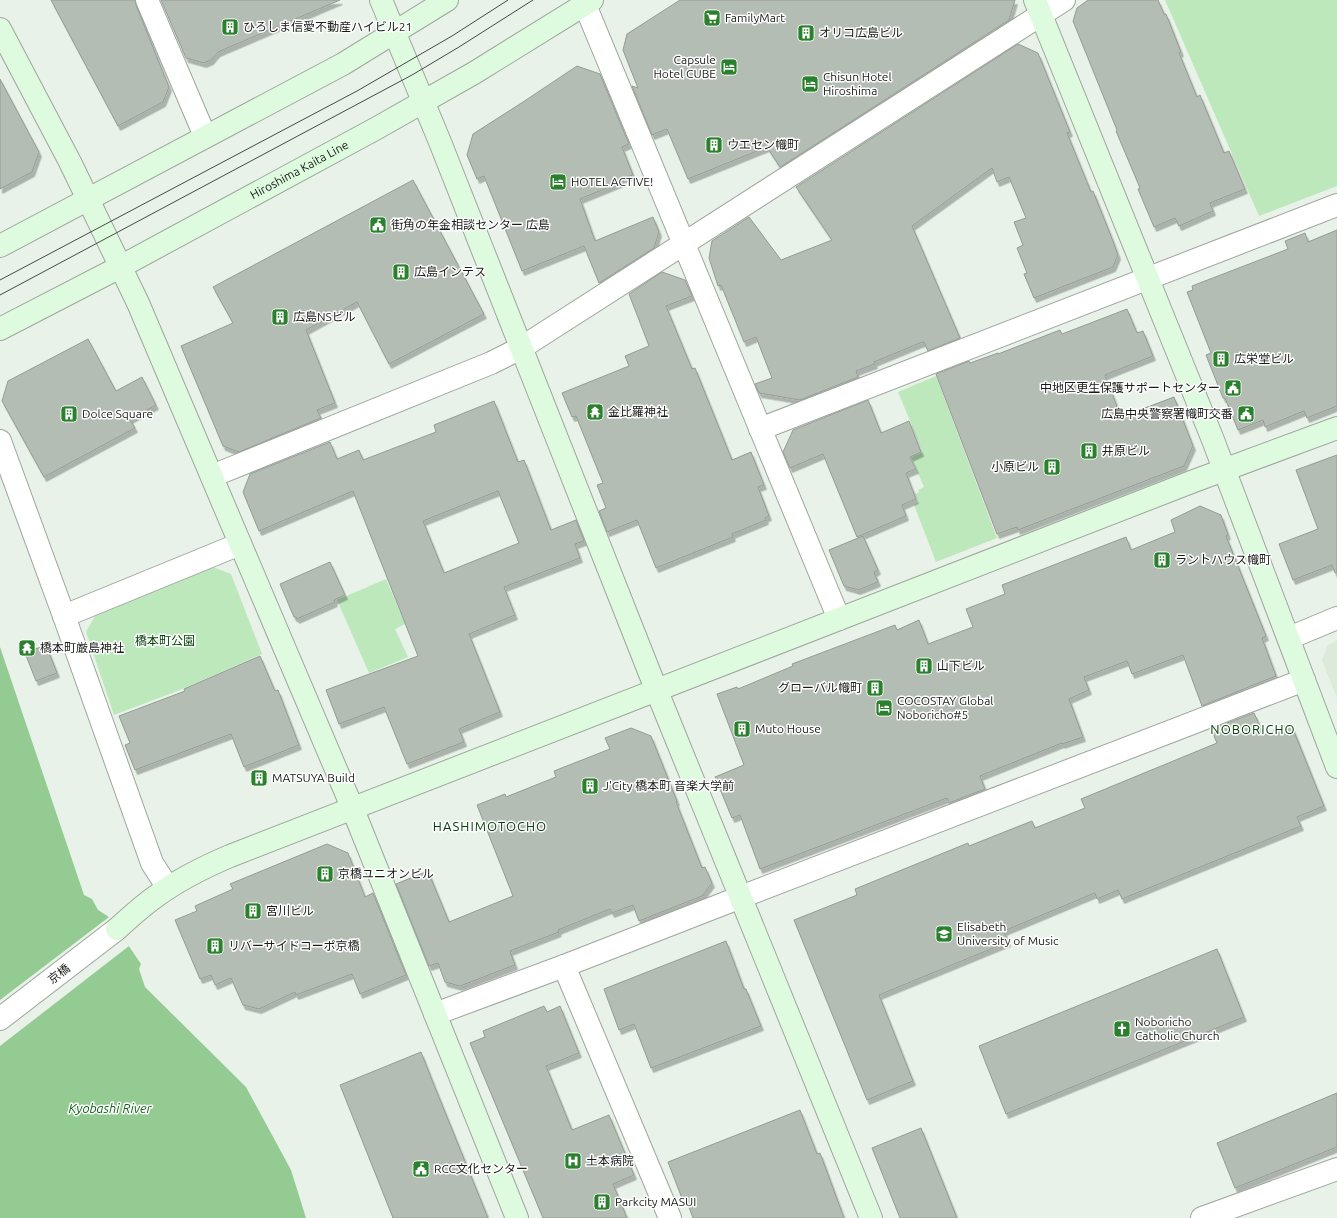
<svg xmlns="http://www.w3.org/2000/svg" width="1337" height="1218" viewBox="0 0 1337 1218" font-family="Ubuntu,'Noto Sans JP',sans-serif">
  <defs>
    <filter id="shadow"><feDropShadow dx="2.5" dy="4.5" stdDeviation="0" flood-color="#0004"/></filter>
  </defs>
  <rect width="100%" height="100%" fill="#e9f2e9"/>
  <path fill="#dbeada" d="M1337 641V698L1322 660 1328 645Z"/>
  <g fill="#bde8bb">
    <path d="M1165 0H1337V186L1259 216Z"/>
    <path d="M936 376 997 538 936 562 914 505 919 502 915 494 919 492 918 490 924 487 911 457 923 452 898 392Z"/>
    <path d="M213 567 231 574 262 654 180 690 114 715 86 632 95 616Z"/>
    <path d="M386 579 405 624 395 629 408 657 369 673 337 600Z"/>
  </g>
  <path fill="#94cb92" d="M0 647 84 895 92 899 98 910 109 917 141 964 139 969 145 987 246 1087 291 1170 306 1218H0Z"/>
  <path fill="#e9f2e9" d="M109 917 129 946 0 1046V1000Z"/>
  <g fill="#b4bdb3" stroke="#949c93" fill-rule="evenodd" filter="url(#shadow)">
    <path d="M51 0H135L136 5 169 87 163 102 118 126Z"/>
    <path d="M161 0H340L218 52 211 60 204 63 186 58Z"/>
    <path d="M680 0H1015L1009 20 782 166 780 167 767 147 688 179 667 129 652 135 632 86 638 88 623 50 627 34Z"/>
    <path d="M1088 0H1158L1164 14H1166L1181 52 1179 53 1197 97 1200 95 1224 153 1229 151 1245 189 1210 203 1213 211 1179 226 1175 218 1154 227 1138 189 1140 188 1116 131 1117 130 1073 21 1077 8Z"/>
    <path d="M1018 44 1038 53 1070 132 1067 133 1091 192 1093 191 1111 236 1118 255 1113 267 1034 298 1024 274 1027 273 1017 248 1023 245 1014 222 1026 218 1009 177 997 182 992 168 912 226 960 338 928 351 924 342 920 343 874 362 875 364 856 371 858 377 800 400 759 393 755 384 772 378 756 337 744 342 721 285 718 286 709 258 712 241 749 217 781 260 832 240 796 187Z"/>
    <path d="M577 66 600 74 629 144 622 147 633 175 623 178 624 181 580 199 595 241 653 217 659 232 654 248 599 283 584 246 522 271 484 176 477 179 467 155 473 134 523 102Z"/>
    <path d="M0 79 39 152 32 172 0 189Z"/>
    <path d="M413 180 484 314 389 364 357 302 306 330 335 403 317 410 321 418 239 452 223 446 181 346 233 323 213 287Z"/>
    <path d="M1337 230V406L1307 418 1304 411 1265 427 1263 420 1238 430 1225 398H1223L1206 355 1211 353 1187 292 1193 290 1192 286 1288 249 1285 241 1305 233 1308 242Z"/>
    <path d="M662 272 685 280 692 296 666 306 692 369 695 368 732 460 751 452 764 485 758 487 769 516 765 518 766 520 732 534 733 537 656 568 637 520 607 532 599 511 606 508 597 485 603 483 576 416 572 417 562 393 629 366 625 356 649 346 629 294Z"/>
    <path d="M1127 309 1137 333 1143 331 1153 356 1105 375 1121 417 1174 397 1193 446 1184 466 1018 530 1017 527 997 534 936 374 969 361 970 363 998 353V354L1060 330 1062 334Z"/>
    <path d="M88 339 116 391 142 377 156 405 130 419 135 428 44 477 2 401 8 381Z"/>
    <path d="M868 400 881 433 909 421 921 452 910 457 916 469 906 473 916 499 902 505 906 516 857 537 823 454 790 468 783 452 793 430Z"/>
    <path d="M494 401 518 462 524 460 551 530 576 520 584 541 575 544 580 558 504 587 515 615 469 634 500 712 459 729 464 742 407 764 384 707 339 724 326 690 418 656 353 491 259 531 243 492 250 474 330 442 337 459 359 450 363 460 436 432 434 425ZM498 491 519 543 444 573 423 521Z"/>
    <path d="M1337 455V572L1335 573 1332 565 1293 580 1279 544 1318 529 1296 470Z"/>
    <path d="M1200 506 1221 515 1228 535 1226 536 1266 636 1262 638 1276 676 1202 706 1183 655 1132 674 1127 661 1084 677 1089 690 1069 699 1083 737 1062 744V743L980 776 985 789 949 803 947 798 760 869 740 815 732 818 715 777 744 765 717 694 737 687 738 689 793 666 792 664 895 625 897 630 919 620 928 644 973 627 966 609 1005 594 1002 585 1126 537 1131 550 1175 532 1171 520Z"/>
    <path d="M863 536 878 570 874 572 878 582 858 590 844 586 829 550Z"/>
    <path d="M330 562 345 595 334 600 335 602 297 619 296 617H294L280 584Z"/>
    <path d="M46 645 57 673 36 681 25 653Z"/>
    <path d="M260 656 275 691 278 690 299 745 244 767 231 734 135 770 125 745 130 743 119 716 185 691 184 689Z"/>
    <path d="M1254 713 1264 735 1291 724 1324 806 1297 817 1301 826 1122 899 1118 890 1097 899 1095 893 1004 931 1008 942 879 995 913 1081 867 1100 794 920 857 895 855 889 968 843 969 846 1032 821 1035 828 1085 808 1081 799 1217 743 1211 729Z"/>
    <path d="M631 728 651 736 677 801 676 802 702 868 705 867 712 883 702 896 639 921 633 905 612 913 610 909 558 930 559 932 510 951 515 965 460 986 445 982 438 963 429 966 396 884 428 871 449 922 513 896 477 805 505 794 506 797 556 777 554 771 610 749 605 738Z"/>
    <path d="M327 844 348 853 365 897 373 893 406 975 360 994 352 974 296 995 295 992 259 1009 243 1005 231 978 215 985 211 975 200 979 175 920 197 911 195 906 233 889 230 884Z"/>
    <path d="M726 941 744 989H746L761 1026 651 1068 634 1024 619 1030 604 989Z"/>
    <path d="M1217 949 1244 1017 1006 1114 979 1046Z"/>
    <path d="M544 1006 547 1012 560 1006 579 1053 546 1066 572 1130 609 1115 634 1175 613 1184 627 1218H543L470 1043 485 1037 483 1031Z"/>
    <path d="M421 1052 434 1085 488 1218H393L354 1120 340 1085Z"/>
    <path d="M1337 1093V1147L1235 1188 1217 1143Z"/>
    <path d="M800 1110 817 1154 820 1153 844 1218H693L686 1199 683 1201 668 1162Z"/>
    <path d="M921 1128 957 1218H900L872 1148Z"/>
  </g>
  <g fill="none" stroke-linecap="round" stroke-linejoin="round">
    <g stroke="#9da69d" stroke-width="24">
      <g id="street">
        <path d="M147 0 205 136"/>
        <path d="M583 0 839 619"/>
        <path d="M760 429 1337 205"/>
        <path d="M0 441 64 616 152 863 168 888"/>
        <path d="M212 476 491 363 521 348 1064 0"/>
        <path d="M64 616 240 544"/>
        <path d="M1289 638 1337 618"/>
        <path d="M564 966 670 1218"/>
        <path d="M435 1014 564 966 741 897 1304 680"/>
        <path d="M0 1019 117 929"/>
        <path d="M1202 1218 1337 1169"/>
      </g>
    </g>
    <g stroke="#9da69d" stroke-width="24">
      <g id="secondary">
        <path d="M381 0 440 142 656 689 871 1218"/>
        <path d="M1035 0 1213 440 1337 767"/>
        <path d="M0 29 70 162 138 303 352 807 517 1218"/>
        <path d="M0 246 343 64 447 0"/>
        <path id="s1" d="M0 329 120 267 377 128 474 73 592 0"/>
        <path d="M117 929C129 918 141 907 155 897 178 880 204 867 230 856L1194 481 1337 428"/>
      </g>
    </g>
    <use href="#street" stroke="#fff" stroke-width="22"/>
    <use href="#secondary" stroke="#dffbdf" stroke-width="22"/>
    <g stroke="#454945" stroke-width="1">
      <path d="M0 280 357 91 452 36 508 0"/>
      <path d="M0 295 412 75 459 47 533 0"/>
    </g>
  </g>
  <defs>
    <g id="supermarket-square" transform="scale(0.9)"><rect x="-9" y="-9" width="18" height="18" rx="4" fill="#2b802e" stroke="#fff"/><path d="M-6-5.5h2.5l.6 2H6L4.5 2H-2.5L-4.4-4H-6ZM-1.5 3.2a1.3 1.3 0 1 0 .1 0ZM3 3.2a1.3 1.3 0 1 0 .1 0Z" fill="#fff"/></g>
    <g id="building-square" transform="scale(0.9)"><rect x="-9" y="-9" width="18" height="18" rx="4" fill="#2b802e" stroke="#fff"/><path d="M-4-6H4V6H1V3H-1V6H-4ZM-2.5-4.3h1.7v1.8h-1.7ZM.8-4.3h1.7v1.8H.8ZM-2.5-1h1.7V.8h-1.7ZM.8-1h1.7V.8H.8Z" fill="#fff"/></g>
    <g id="hotel-square" transform="scale(0.9)"><rect x="-9" y="-9" width="18" height="18" rx="4" fill="#2b802e" stroke="#fff"/><path d="M-6-4.5h1.5V1H6V5H4.5V3h-9V5H-6ZM-4 0a1.8 1.8 0 1 1 3.6 0ZM.5 0V-2.5h3Q6-2.5 6 0Z" fill="#fff"/></g>
    <g id="civic-square" transform="scale(0.9)"><rect x="-9" y="-9" width="18" height="18" rx="4" fill="#2b802e" stroke="#fff"/><path d="M-.6-6.5H3V-4.5H.6V-3L4-1V1h2V6H-6V1h2V-1L-.6-3ZM-1.2 2.5V6h2.4V2.5Z" fill="#fff"/></g>
    <g id="temple-square" transform="scale(0.9)"><rect x="-9" y="-9" width="18" height="18" rx="4" fill="#2b802e" stroke="#fff"/><path d="M0-6L5-2H3V0L6.5 2.5H4V6H1.5V3h-3V6H-4V2.5H-6.5L-3 0V-2H-5Z" fill="#fff"/></g>
    <g id="university-square" transform="scale(0.9)"><rect x="-9" y="-9" width="18" height="18" rx="4" fill="#2b802e" stroke="#fff"/><path d="M0-5L7-2L0 1L-7-2ZM-4 1L0 2.5L4 1V4Q0 6-4 4Z" fill="#fff"/></g>
    <g id="church-square" transform="scale(0.9)"><rect x="-9" y="-9" width="18" height="18" rx="4" fill="#2b802e" stroke="#fff"/><path d="M-1.2-6h2.4v3.5h3.3v2.4h-3.3V6h-2.4V-.1h-3.3v-2.4h3.3Z" fill="#fff"/></g>
    <g id="hospital-square" transform="scale(0.9)"><rect x="-9" y="-9" width="18" height="18" rx="4" fill="#2b802e" stroke="#fff"/><path d="M-5-5h3v3.5h4V-5h3V5h-3V1.5h-4V5h-3Z" fill="#fff"/></g>
  </defs>
  <g fill-rule="evenodd">
    <use href="#supermarket-square" x="712" y="18"/>
    <use href="#building-square" x="230" y="27"/>
    <use href="#building-square" x="806" y="33"/>
    <use href="#hotel-square" x="729" y="67"/>
    <use href="#hotel-square" x="810" y="84"/>
    <use href="#building-square" x="714" y="145"/>
    <use href="#hotel-square" x="558" y="182"/>
    <use href="#civic-square" x="378" y="225"/>
    <use href="#building-square" x="401" y="272"/>
    <use href="#building-square" x="280" y="317"/>
    <use href="#building-square" x="1221" y="359"/>
    <use href="#civic-square" x="1233" y="388"/>
    <use href="#temple-square" x="595" y="412"/>
    <use href="#building-square" x="69" y="414"/>
    <use href="#civic-square" x="1246" y="414"/>
    <use href="#building-square" x="1089" y="451"/>
    <use href="#building-square" x="1052" y="467"/>
    <use href="#building-square" x="1162" y="560"/>
    <use href="#temple-square" x="27" y="648"/>
    <use href="#building-square" x="924" y="666"/>
    <use href="#building-square" x="875" y="688"/>
    <use href="#hotel-square" x="884" y="708"/>
    <use href="#building-square" x="742" y="729"/>
    <use href="#building-square" x="259" y="778"/>
    <use href="#building-square" x="590" y="786"/>
    <use href="#building-square" x="325" y="874"/>
    <use href="#building-square" x="253" y="911"/>
    <use href="#university-square" x="944" y="934"/>
    <use href="#building-square" x="215" y="946"/>
    <use href="#church-square" x="1122" y="1029"/>
    <use href="#hospital-square" x="573" y="1161"/>
    <use href="#civic-square" x="421" y="1169"/>
    <use href="#building-square" x="602" y="1202"/>
  </g>
  <g text-anchor="middle" stroke-width="3" stroke-linejoin="round" paint-order="stroke">
    <g font-size="12" fill="#181b18" stroke="#fff" text-anchor="start">
      <text x="725" y="22">FamilyMart</text>
      <text x="243" y="31">ひろしま信愛不動産ハイビル21</text>
      <text x="819" y="37">オリコ広島ビル</text>
      <text x="716" y="64" text-anchor="end">Capsule<tspan x="716" dy="14">Hotel CUBE</tspan></text>
      <text x="823" y="81">Chisun Hotel<tspan x="823" dy="14">Hiroshima</tspan></text>
      <text x="727" y="149">ウエセン幟町</text>
      <text x="571" y="186">HOTEL ACTIVE!</text>
      <text x="391" y="229">街角の年金相談センター 広島</text>
      <text x="414" y="276">広島インテス</text>
      <text x="293" y="321">広島NSビル</text>
      <text x="1234" y="363">広栄堂ビル</text>
      <text x="1220" y="392" text-anchor="end">中地区更生保護サポートセンター</text>
      <text x="608" y="416">金比羅神社</text>
      <text x="82" y="418">Dolce Square</text>
      <text x="1233" y="418" text-anchor="end">広島中央警察署幟町交番</text>
      <text x="1102" y="455">井原ビル</text>
      <text x="1039" y="471" text-anchor="end">小原ビル</text>
      <text x="1175" y="564">ラントハウス幟町</text>
      <text x="40" y="652">橋本町厳島神社</text>
      <text x="937" y="670">山下ビル</text>
      <text x="862" y="692" text-anchor="end">グローバル幟町</text>
      <text x="897" y="705">COCOSTAY Global<tspan x="897" dy="14">Noboricho#5</tspan></text>
      <text x="755" y="733">Muto House</text>
      <text x="272" y="782">MATSUYA Build</text>
      <text x="603" y="790">J'City 橋本町 音楽大学前</text>
      <text x="338" y="878">京橋ユニオンビル</text>
      <text x="266" y="915">宮川ビル</text>
      <text x="957" y="931">Elisabeth<tspan x="957" dy="14">University of Music</tspan></text>
      <text x="228" y="950">リバーサイドコーポ京橋</text>
      <text x="1135" y="1026">Noboricho<tspan x="1135" dy="14">Catholic Church</tspan></text>
      <text x="586" y="1165">土本病院</text>
      <text x="434" y="1173">RCC文化センター</text>
      <text x="615" y="1206">Parkcity MASUI</text>
    </g>
    <g font-size="12" fill="#181b18" stroke="#fff">
      <text dy="4" stroke="none"><textPath href="#s1" startOffset="339">Hiroshima Kaita Line</textPath></text>
      <text transform="translate(59 974) rotate(-38)" y="4">京橋</text>
    </g>
    <g font-size="12" fill="#05410a" stroke="#fff">
      <text x="165" y="645">橋本町公園</text>
    </g>
    <g font-size="13" letter-spacing="1" fill="#05400a" stroke="#fff">
      <text x="1253" y="734">NOBORICHO</text>
      <text x="490" y="831">HASHIMOTOCHO</text>
    </g>
    <g font-size="13" font-style="italic" fill="#15621a" stroke="#fff">
      <text x="110" y="1113">Kyobashi River</text>
    </g>
  </g>
</svg>
